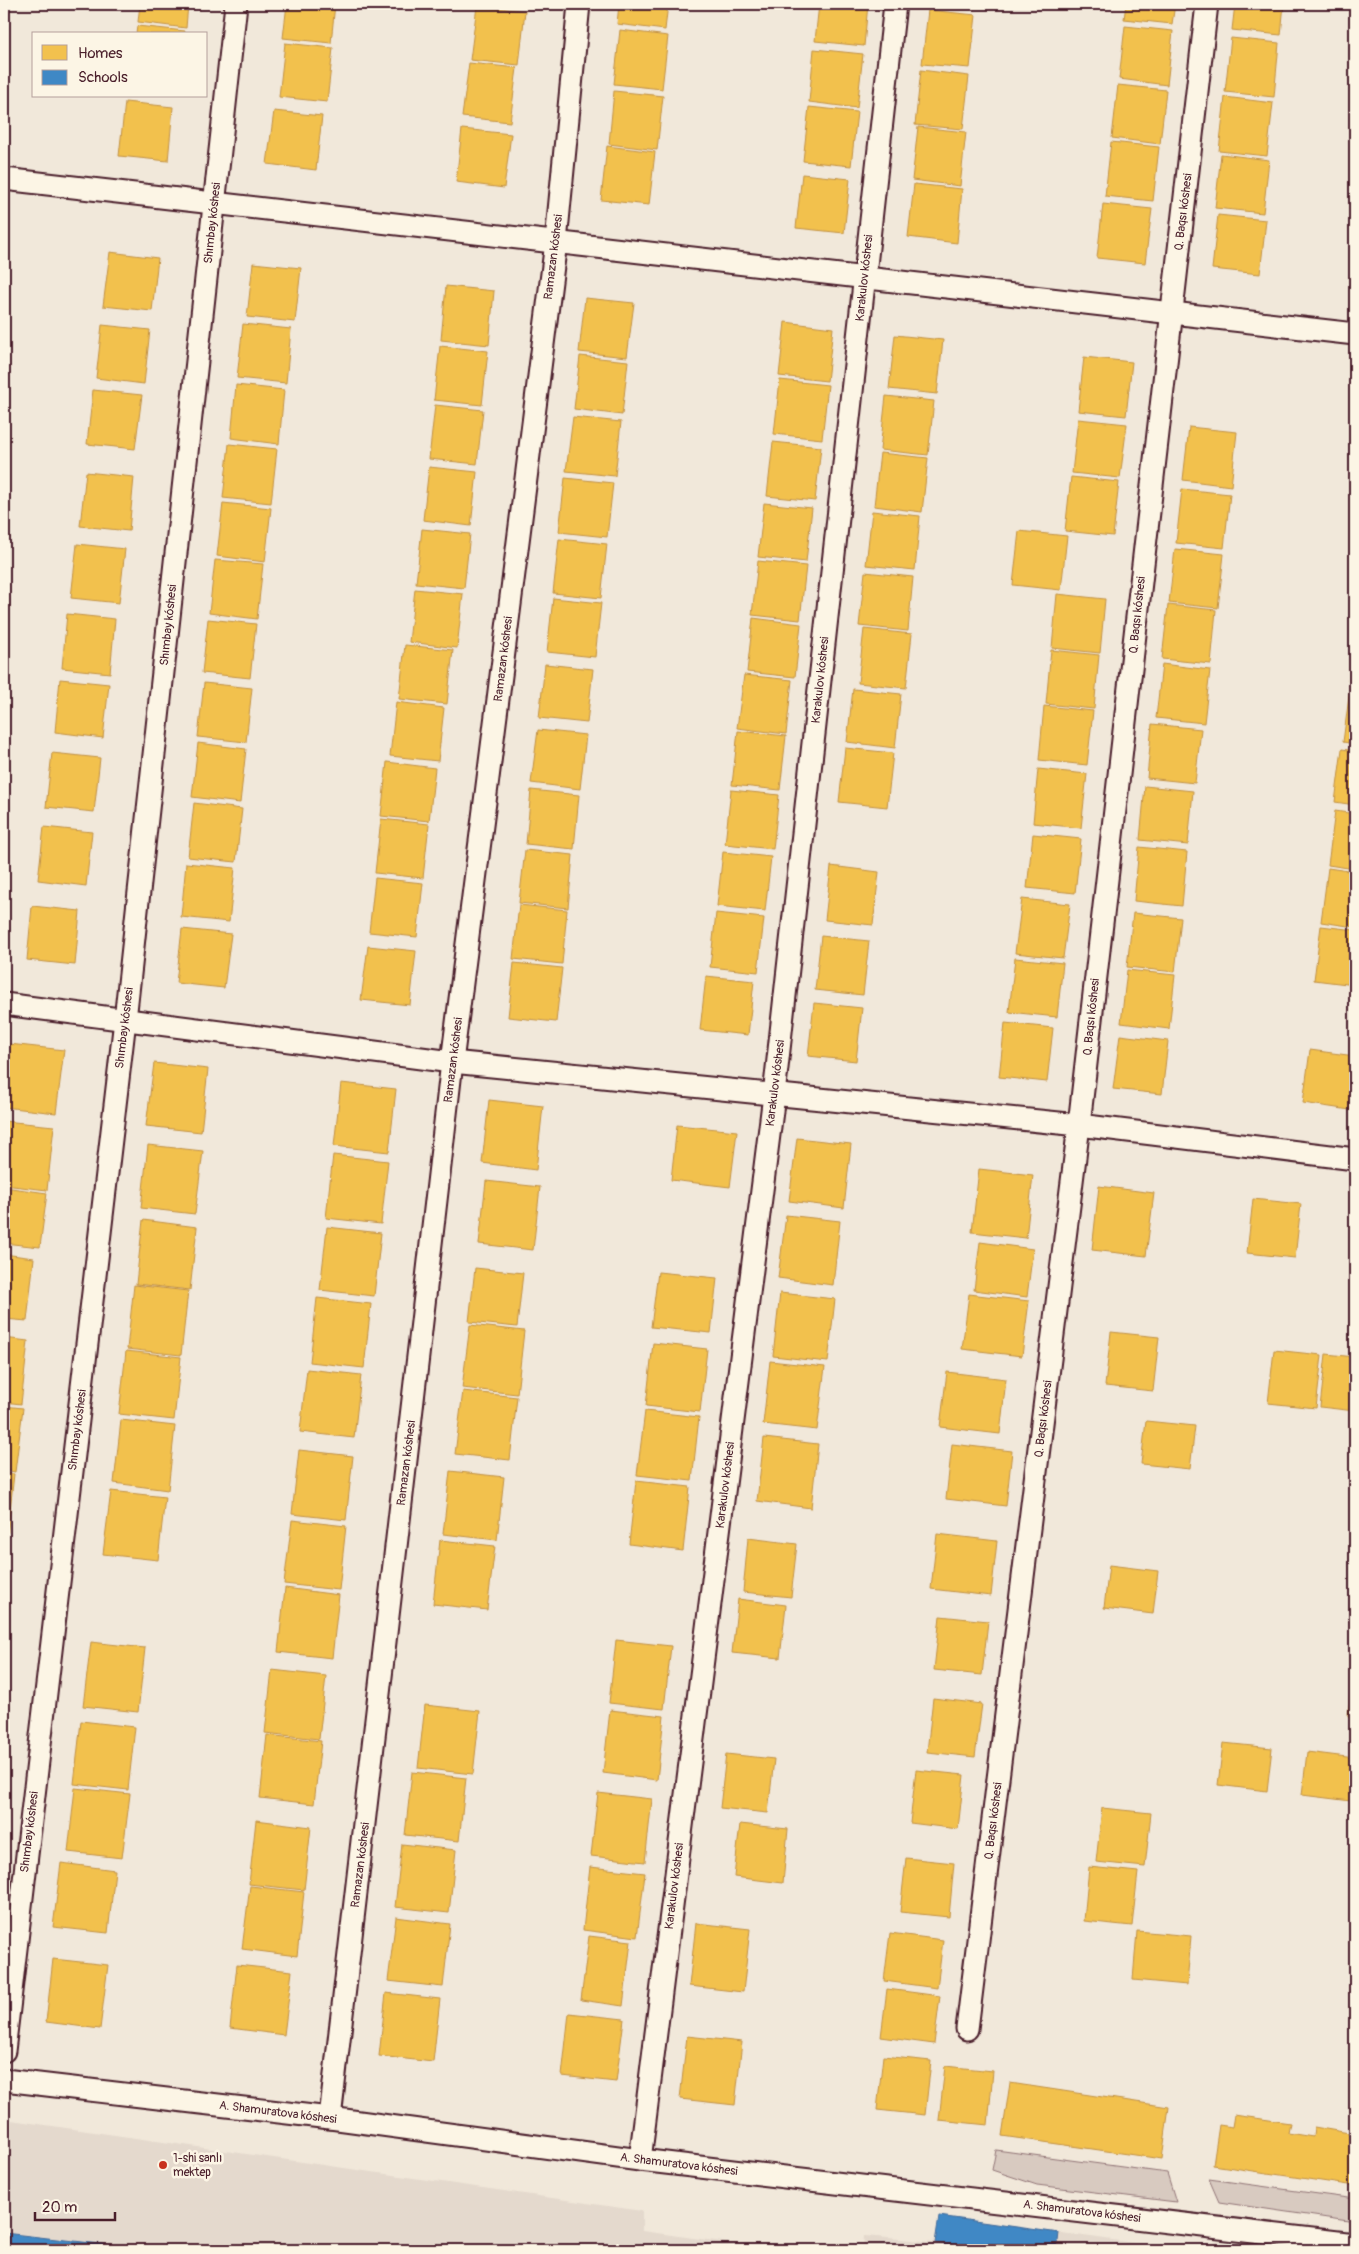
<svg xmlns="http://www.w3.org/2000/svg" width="1359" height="2254" viewBox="0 0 1359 2254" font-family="Pangolin,sans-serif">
  <rect width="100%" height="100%" fill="#f1e8da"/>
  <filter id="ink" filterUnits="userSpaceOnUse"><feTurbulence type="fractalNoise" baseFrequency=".02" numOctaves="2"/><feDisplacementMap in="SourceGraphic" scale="10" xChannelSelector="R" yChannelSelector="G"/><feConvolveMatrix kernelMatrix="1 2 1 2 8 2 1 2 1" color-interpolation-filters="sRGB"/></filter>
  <g filter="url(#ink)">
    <g fill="#e4d9cd">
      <path d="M4 2119 642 2211V2231L781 2250H4Z"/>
      <path d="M939 2216 1184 2250H863L864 2236 935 2242Z"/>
    </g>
    <g fill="#d8cac0" stroke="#917476">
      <path d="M996 2150 1167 2173 1176 2202 1037 2185 992 2170Z"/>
      <path d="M1209 2179 1355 2199V2222L1219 2202Z"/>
    </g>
    <g fill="#f2c14e" stroke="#c09044">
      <path d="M140 4H188L186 28 138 22Z"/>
      <path d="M287 4H335L331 43 283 38Z"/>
      <path d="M619 4H668L665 30 617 24Z"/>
      <path d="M819 4H868L864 46 815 41Z"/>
      <path d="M935 4H975V8Z"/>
      <path d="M1126 4H1175L1172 24 1124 19Z"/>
      <path d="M1235 4H1284L1281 35 1232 30Z"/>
      <path d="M477 6 525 11 519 65 470 60Z"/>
      <path d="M928 10 976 15 970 68 922 64Z"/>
      <path d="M137 26 185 31 184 34H136Z"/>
      <path d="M1125 26 1173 31 1167 85 1119 79Z"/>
      <path d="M620 30 668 36 662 89 614 84Z"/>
      <path d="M1231 38 1279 43 1274 97 1225 92Z"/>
      <path d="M285 43 333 48 327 102 279 97Z"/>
      <path d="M814 49 863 54 857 108 809 102Z"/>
      <path d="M469 63 517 68 510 122 462 117Z"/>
      <path d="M921 70 969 76 963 129 915 125Z"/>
      <path d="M1118 85 1166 90 1160 144 1112 138Z"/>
      <path d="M614 91 663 96 657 150 609 144Z"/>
      <path d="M1225 97 1273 103 1267 156 1219 151Z"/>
      <path d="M125 102 173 107 168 161 119 156Z"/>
      <path d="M809 107 857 112 851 166 803 161Z"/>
      <path d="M274 111 322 116 316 170 267 164Z"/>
      <path d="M918 127 966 132 960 186 912 180Z"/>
      <path d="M462 129 511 134 504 188 456 182Z"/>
      <path d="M1111 142 1159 147 1153 201 1105 196Z"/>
      <path d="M607 146 655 152 649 205 601 200Z"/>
      <path d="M1221 154 1269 160 1263 213 1215 208Z"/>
      <path d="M802 174 850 179 844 233 796 228Z"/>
      <path d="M914 184 962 189 957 243 908 237Z"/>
      <path d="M1103 204 1152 209 1145 263 1097 258Z"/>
      <path d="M1218 215 1266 220 1260 274 1212 269Z"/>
      <path d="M110 252 158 258 152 311 103 306Z"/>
      <path d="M253 263 301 268 295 322 247 317Z"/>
      <path d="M446 286 494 291 489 345 441 340Z"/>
      <path d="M585 298 634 303 627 357 579 352Z"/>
      <path d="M785 322 833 328 827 381 779 376Z"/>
      <path d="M243 324 291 329 286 383 237 378Z"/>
      <path d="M102 325 150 330 144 384 96 378Z"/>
      <path d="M895 335 943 340 937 394 889 389Z"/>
      <path d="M440 346 488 351 482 405 434 400Z"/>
      <path d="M580 356 628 361 622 415 574 409Z"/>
      <path d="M1084 357 1132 362 1126 416 1078 411Z"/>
      <path d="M780 380 828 385 822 439 774 434Z"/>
      <path d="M236 385 284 390 279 444 231 438Z"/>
      <path d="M93 390 142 395 135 449 87 444Z"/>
      <path d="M886 396 934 401 928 455 880 450Z"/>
      <path d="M435 405 483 410 477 464 429 459Z"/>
      <path d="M573 417 621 422 615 476 566 471Z"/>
      <path d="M1078 419 1127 424 1120 478 1072 473Z"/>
      <path d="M1189 427 1237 432 1231 486 1183 480Z"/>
      <path d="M773 442 821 447 815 501 767 496Z"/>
      <path d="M229 444 277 449 271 503 223 498Z"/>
      <path d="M880 453 928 458 922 512 874 506Z"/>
      <path d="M429 467 477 472 471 526 423 520Z"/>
      <path d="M86 472 134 477 129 531 80 526Z"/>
      <path d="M1071 477 1119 482 1113 536 1065 531Z"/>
      <path d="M565 478 613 483 607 537 559 532Z"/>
      <path d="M1182 489 1230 494 1224 548 1176 543Z"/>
      <path d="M223 503 271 508 265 562 217 556Z"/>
      <path d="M764 503 812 508 806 562 758 557Z"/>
      <path d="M872 511 920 516 915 570 866 565Z"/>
      <path d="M422 529 470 534 464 588 416 583Z"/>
      <path d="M1019 531 1067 536 1061 590 1013 585Z"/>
      <path d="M559 539 607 544 601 598 553 593Z"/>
      <path d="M77 544 125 549 119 603 71 598Z"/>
      <path d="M1175 549 1224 554 1218 608 1169 603Z"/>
      <path d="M215 560 263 564 257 619 209 613Z"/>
      <path d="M758 561 806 566 800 620 752 615Z"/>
      <path d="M865 572 913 577 908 631 859 626Z"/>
      <path d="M415 589 463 594 457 648 409 642Z"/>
      <path d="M1057 594 1105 599 1100 653 1052 648Z"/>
      <path d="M553 598 601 603 595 657 547 652Z"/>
      <path d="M1168 605 1216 610 1211 664 1162 659Z"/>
      <path d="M67 614 115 619 110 673 62 668Z"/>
      <path d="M753 618 801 624 795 677 747 672Z"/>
      <path d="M208 619 256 624 250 678 202 673Z"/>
      <path d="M864 629 912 634 906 688 858 683Z"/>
      <path d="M1355 632V682L1348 681Z"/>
      <path d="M405 645 453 650 447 704 399 699Z"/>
      <path d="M1051 650 1099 655 1094 709 1046 704Z"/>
      <path d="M545 664 593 669 587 723 539 718Z"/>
      <path d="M1162 664 1210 670 1204 723 1156 718Z"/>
      <path d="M744 675 792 680 786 734 737 728Z"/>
      <path d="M60 679 109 684 103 738 55 732Z"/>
      <path d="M204 683 252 688 246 742 198 737Z"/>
      <path d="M853 689 901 694 895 748 847 742Z"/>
      <path d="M1350 689H1355V744L1343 742Z"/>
      <path d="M396 702 444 708 438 761 390 756Z"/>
      <path d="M1044 706 1093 711 1087 765 1039 760Z"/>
      <path d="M1152 724 1201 729 1195 783 1147 778Z"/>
      <path d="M538 730 586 735 580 789 531 783Z"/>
      <path d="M738 731 786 736 780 790 732 785Z"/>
      <path d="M198 743 246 749 240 803 192 797Z"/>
      <path d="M845 748 893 753 887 807 839 802Z"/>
      <path d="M1342 749 1355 751V805L1335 802Z"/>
      <path d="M52 753 100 758 94 812 46 807Z"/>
      <path d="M387 762 435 768 429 821 381 816Z"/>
      <path d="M1038 769 1087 774 1081 828 1033 823Z"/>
      <path d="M1145 786 1193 791 1188 845 1140 840Z"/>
      <path d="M531 790 579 795 574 849 526 844Z"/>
      <path d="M731 790 779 795 773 849 725 844Z"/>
      <path d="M194 803 242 809 236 862 188 857Z"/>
      <path d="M1335 811 1355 814V869L1328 865Z"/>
      <path d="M381 819 429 824 423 878 375 873Z"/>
      <path d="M44 827 92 832 86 886 38 880Z"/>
      <path d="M1033 834 1081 839 1075 893 1027 888Z"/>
      <path d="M1139 847 1187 852 1182 906 1134 901Z"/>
      <path d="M525 850 573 855 568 908 519 903Z"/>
      <path d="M723 852 771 857 765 911 717 906Z"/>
      <path d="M186 863 235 868 229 922 181 917Z"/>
      <path d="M831 866 879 872 873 925 825 920Z"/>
      <path d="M1328 868 1355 872V927L1321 922Z"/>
      <path d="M375 878 423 883 417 937 369 932Z"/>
      <path d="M1022 899 1070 904 1063 958 1015 953Z"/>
      <path d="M519 905 567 910 562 964 513 959Z"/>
      <path d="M32 906 80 911 75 965 27 960Z"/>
      <path d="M716 913 764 918 758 972 710 967Z"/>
      <path d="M1133 913 1181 918 1175 972 1127 967Z"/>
      <path d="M1321 926 1355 930V985L1314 980Z"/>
      <path d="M182 929 231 934 224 988 176 983Z"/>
      <path d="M821 936 869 941 863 995 815 990Z"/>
      <path d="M368 946 416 951 410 1005 361 1000Z"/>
      <path d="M1015 958 1063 963 1057 1017 1009 1012Z"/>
      <path d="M514 963 562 968 556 1022 508 1017Z"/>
      <path d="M1127 970 1175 975 1169 1029 1121 1023Z"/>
      <path d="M706 976 754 981 748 1035 700 1030Z"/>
      <path d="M814 1003 862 1008 856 1061 808 1056Z"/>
      <path d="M1005 1023 1053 1028 1047 1082 999 1077Z"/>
      <path d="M1120 1035 1168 1041 1162 1094 1113 1089Z"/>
      <path d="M9 1044 64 1050 56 1113 4 1107Z"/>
      <path d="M1310 1050 1355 1056V1074L1350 1110 1303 1103Z"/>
      <path d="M154 1063 208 1069 201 1132 146 1126Z"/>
      <path d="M341 1083 396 1089 389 1152 334 1146Z"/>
      <path d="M489 1100 543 1106 536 1170 482 1163Z"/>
      <path d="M4 1121 54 1126 47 1190 4 1185Z"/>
      <path d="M677 1125 737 1131 730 1187 671 1180Z"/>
      <path d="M797 1138 851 1144 844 1208 789 1201Z"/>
      <path d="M148 1145 203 1151 195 1214 141 1208Z"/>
      <path d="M333 1155 388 1161 381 1224 326 1218Z"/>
      <path d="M979 1169 1033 1175 1026 1238 972 1232Z"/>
      <path d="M486 1181 540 1187 533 1250 479 1244Z"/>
      <path d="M1099 1186 1154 1193 1146 1256 1092 1250Z"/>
      <path d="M4 1187 47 1193 40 1247 4 1243Z"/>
      <path d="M1253 1199 1301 1204 1295 1258 1247 1253Z"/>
      <path d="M786 1215 840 1221 833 1285 778 1278Z"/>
      <path d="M143 1220 197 1227 190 1290 136 1284Z"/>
      <path d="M327 1227 381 1233 374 1296 320 1290Z"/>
      <path d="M980 1242 1033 1249 1027 1297 974 1290Z"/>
      <path d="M4 1254 34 1258 27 1321 4 1319Z"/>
      <path d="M475 1268 523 1273 517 1327 469 1322Z"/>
      <path d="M658 1272 717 1278 711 1333 651 1327Z"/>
      <path d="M134 1285 188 1291 181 1355 127 1349Z"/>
      <path d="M780 1293 835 1299 828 1362 773 1356Z"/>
      <path d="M969 1294 1029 1301 1022 1356 962 1349Z"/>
      <path d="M317 1298 371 1304 364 1368 310 1362Z"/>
      <path d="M470 1325 524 1331 517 1394 462 1388Z"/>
      <path d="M1111 1332 1159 1337 1153 1391 1105 1386Z"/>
      <path d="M4 1338 28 1341 21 1404 4 1402Z"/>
      <path d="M653 1343 707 1349 700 1412 646 1406Z"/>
      <path d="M1274 1350 1322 1355 1316 1408 1268 1403Z"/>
      <path d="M126 1351 181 1357 174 1420 119 1414Z"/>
      <path d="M1326 1354 1355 1357V1411L1320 1407Z"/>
      <path d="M770 1361 825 1367 817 1430 763 1424Z"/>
      <path d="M307 1369 361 1375 354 1438 300 1432Z"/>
      <path d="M947 1372 1006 1379 1000 1434 940 1427Z"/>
      <path d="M463 1391 517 1397 510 1460 455 1454Z"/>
      <path d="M4 1406 23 1408 15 1472 4 1470Z"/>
      <path d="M645 1411 699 1417 692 1481 637 1475Z"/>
      <path d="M121 1420 175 1426 168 1490 114 1483Z"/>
      <path d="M1146 1421 1195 1426 1190 1469 1141 1464Z"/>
      <path d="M764 1438 818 1444 811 1508 757 1501Z"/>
      <path d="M952 1444 1012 1451 1006 1506 946 1499Z"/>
      <path d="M299 1450 353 1456 346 1520 292 1514Z"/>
      <path d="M450 1471 504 1477 497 1540 443 1534Z"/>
      <path d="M4 1473 14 1474 7 1537H4Z"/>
      <path d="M636 1481 690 1487 683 1551 629 1544Z"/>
      <path d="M111 1491 165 1497 158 1560 103 1554Z"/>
      <path d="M292 1520 346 1526 339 1590 284 1584Z"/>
      <path d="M937 1534 997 1541 991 1596 931 1589Z"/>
      <path d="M748 1538 797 1544 791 1597 743 1592Z"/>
      <path d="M440 1540 495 1546 487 1610 433 1604Z"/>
      <path d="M1109 1565 1158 1571 1153 1614 1104 1608Z"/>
      <path d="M285 1588 339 1595 332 1658 278 1652Z"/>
      <path d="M738 1599 786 1605 780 1658 732 1653Z"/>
      <path d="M940 1616 988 1621 982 1675 934 1670Z"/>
      <path d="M616 1640 671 1646 664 1709 609 1703Z"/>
      <path d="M91 1642 145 1648 138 1712 83 1706Z"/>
      <path d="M1354 1663H1355V1717L1348 1716Z"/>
      <path d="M272 1670 326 1676 319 1739 265 1733Z"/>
      <path d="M933 1698 982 1704 975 1757 927 1752Z"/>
      <path d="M425 1705 480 1711 473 1774 418 1768Z"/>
      <path d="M610 1710 664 1716 657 1780 603 1773Z"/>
      <path d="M81 1721 135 1727 128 1790 74 1784Z"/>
      <path d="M267 1735 321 1741 314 1804 260 1798Z"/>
      <path d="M1223 1743 1272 1748 1267 1791 1218 1785Z"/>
      <path d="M1307 1752 1355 1758 1351 1801 1302 1795Z"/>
      <path d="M726 1754 774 1759 768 1813 720 1808Z"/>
      <path d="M916 1770 964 1775 958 1829 910 1823Z"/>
      <path d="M412 1772 466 1778 459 1841 405 1835Z"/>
      <path d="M75 1788 130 1794 122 1858 68 1852Z"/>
      <path d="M598 1793 652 1799 645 1862 591 1856Z"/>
      <path d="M1102 1808 1151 1813 1145 1867 1096 1862Z"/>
      <path d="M256 1820 311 1827 304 1890 249 1884Z"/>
      <path d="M740 1824 788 1829 783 1883 734 1877Z"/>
      <path d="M402 1844 456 1850 449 1913 395 1907Z"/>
      <path d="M906 1858 954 1863 949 1917 900 1912Z"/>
      <path d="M61 1863 115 1870 108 1933 53 1927Z"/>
      <path d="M590 1867 645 1873 637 1937 583 1930Z"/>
      <path d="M1089 1867 1138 1872 1132 1926 1084 1921Z"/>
      <path d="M250 1886 304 1892 297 1956 242 1949Z"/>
      <path d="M396 1917 450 1924 443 1987 388 1981Z"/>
      <path d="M696 1923 750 1929 743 1992 689 1986Z"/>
      <path d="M1137 1931 1191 1936 1187 1985 1133 1980Z"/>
      <path d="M890 1933 943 1940 937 1988 884 1981Z"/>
      <path d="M589 1936 631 1941 623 2006 581 2000Z"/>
      <path d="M53 1959 108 1965 100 2029 46 2022Z"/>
      <path d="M237 1965 292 1971 284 2035 230 2028Z"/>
      <path d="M887 1989 940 1996 934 2044 881 2037Z"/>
      <path d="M386 1993 440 1999 433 2062 379 2056Z"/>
      <path d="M569 2013 624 2019 616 2082 562 2076Z"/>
      <path d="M687 2036 742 2042 735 2105 680 2099Z"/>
      <path d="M883 2056 931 2061 925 2115 877 2110Z"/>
      <path d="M945 2066 993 2071 988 2125 939 2120Z"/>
      <path d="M1010 2083 1169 2107 1162 2159 1002 2136Z"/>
      <path d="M1234 2115 1290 2123 1288 2133 1313 2137 1314 2127 1355 2134V2186L1213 2165 1219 2125 1232 2127Z"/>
    </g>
    <g fill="#3f88c5" stroke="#426897">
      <path d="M939 2216 1059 2233 1057 2250H993L935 2243Z"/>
      <path d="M4 2233 144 2249 143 2250H4Z"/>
    </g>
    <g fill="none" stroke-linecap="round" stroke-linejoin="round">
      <g stroke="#4a1f2b" stroke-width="25">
        <g id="street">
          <path d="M4 179 1355 334"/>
          <path d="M4 1004 452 1062 1079 1125 1355 1159"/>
          <path d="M967 2029 1079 1125 1207 4"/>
          <path d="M4 2051 125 1020 236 4"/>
          <path d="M4 2080 330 2118 640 2160 1355 2244"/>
          <path d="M330 2118 452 1062 556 242 579 4"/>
          <path d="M640 2160 774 1095 895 4"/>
        </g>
      </g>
      <use href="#street" stroke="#fcf5e5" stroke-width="21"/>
    </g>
  </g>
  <circle fill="#c8321e" stroke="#fcf5e5" stroke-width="2" cx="163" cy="2165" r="5"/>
  <g text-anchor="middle" stroke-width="5" stroke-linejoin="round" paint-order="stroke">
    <g font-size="12" fill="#4a1f2b" stroke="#fcf5e5">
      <text transform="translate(1183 212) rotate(-83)" y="4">Q. Baqsı kóshesi</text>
      <text transform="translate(212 223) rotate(-84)" y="4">Shımbay kóshesi</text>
      <text transform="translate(553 257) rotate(-83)" y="4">Ramazan kóshesi</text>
      <text transform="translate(864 278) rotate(-84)" y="4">Karakulov kóshesi</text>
      <text transform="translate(1137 615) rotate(-84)" y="4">Q. Baqsı kóshesi</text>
      <text transform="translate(168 625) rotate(-84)" y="4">Shımbay kóshesi</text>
      <text transform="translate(503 659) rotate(-83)" y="4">Ramazan kóshesi</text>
      <text transform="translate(820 680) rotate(-84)" y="4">Karakulov kóshesi</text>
      <text transform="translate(1091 1017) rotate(-84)" y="4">Q. Baqsı kóshesi</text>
      <text transform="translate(124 1028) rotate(-83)" y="4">Shımbay kóshesi</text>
      <text transform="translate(453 1060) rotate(-83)" y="4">Ramazan kóshesi</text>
      <text transform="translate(775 1083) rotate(-83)" y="4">Karakulov kóshesi</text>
      <text transform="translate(1043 1419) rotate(-83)" y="4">Q. Baqsı kóshesi</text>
      <text transform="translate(77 1430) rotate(-83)" y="4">Shımbay kóshesi</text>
      <text transform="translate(406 1463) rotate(-83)" y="4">Ramazan kóshesi</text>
      <text transform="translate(725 1485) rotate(-83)" y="4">Karakulov kóshesi</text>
      <text transform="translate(993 1821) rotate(-83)" y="4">Q. Baqsı kóshesi</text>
      <text transform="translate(29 1832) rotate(-83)" y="4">Shımbay kóshesi</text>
      <text transform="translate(360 1865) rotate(-83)" y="4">Ramazan kóshesi</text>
      <text transform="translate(674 1886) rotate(-83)" y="4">Karakulov kóshesi</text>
      <text transform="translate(278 2112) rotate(7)" y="4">A. Shamuratova kóshesi</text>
      <text transform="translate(679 2164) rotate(7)" y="4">A. Shamuratova kóshesi</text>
      <text transform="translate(1082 2211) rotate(7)" y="4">A. Shamuratova kóshesi</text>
    </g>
    <g font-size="12" fill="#4a1f2b" stroke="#fcf5e5" text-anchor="start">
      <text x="173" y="2162">1-shi sanlı<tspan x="173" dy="14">mektep</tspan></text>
    </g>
  </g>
  <rect width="1359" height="2254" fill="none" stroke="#fcf5e5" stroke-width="20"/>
  <rect x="10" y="10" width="1339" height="2234" fill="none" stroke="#4a1f2b" stroke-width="2" filter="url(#ink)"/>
  <rect x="32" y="32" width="175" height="65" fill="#fcf5e5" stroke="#b59f9b"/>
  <rect x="42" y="45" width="25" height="15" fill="#f2c14e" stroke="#b59f9b"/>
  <text x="78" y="58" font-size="15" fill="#4a1f2b">Homes</text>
  <rect x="42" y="70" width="25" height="15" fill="#3f88c5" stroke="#b59f9b"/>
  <text x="78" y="82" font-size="15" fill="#4a1f2b">Schools</text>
  <path d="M35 2212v8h80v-8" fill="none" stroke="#4a1f2b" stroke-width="2.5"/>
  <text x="42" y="2212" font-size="15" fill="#4a1f2b" stroke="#fcf5e5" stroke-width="4" paint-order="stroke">20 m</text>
</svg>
